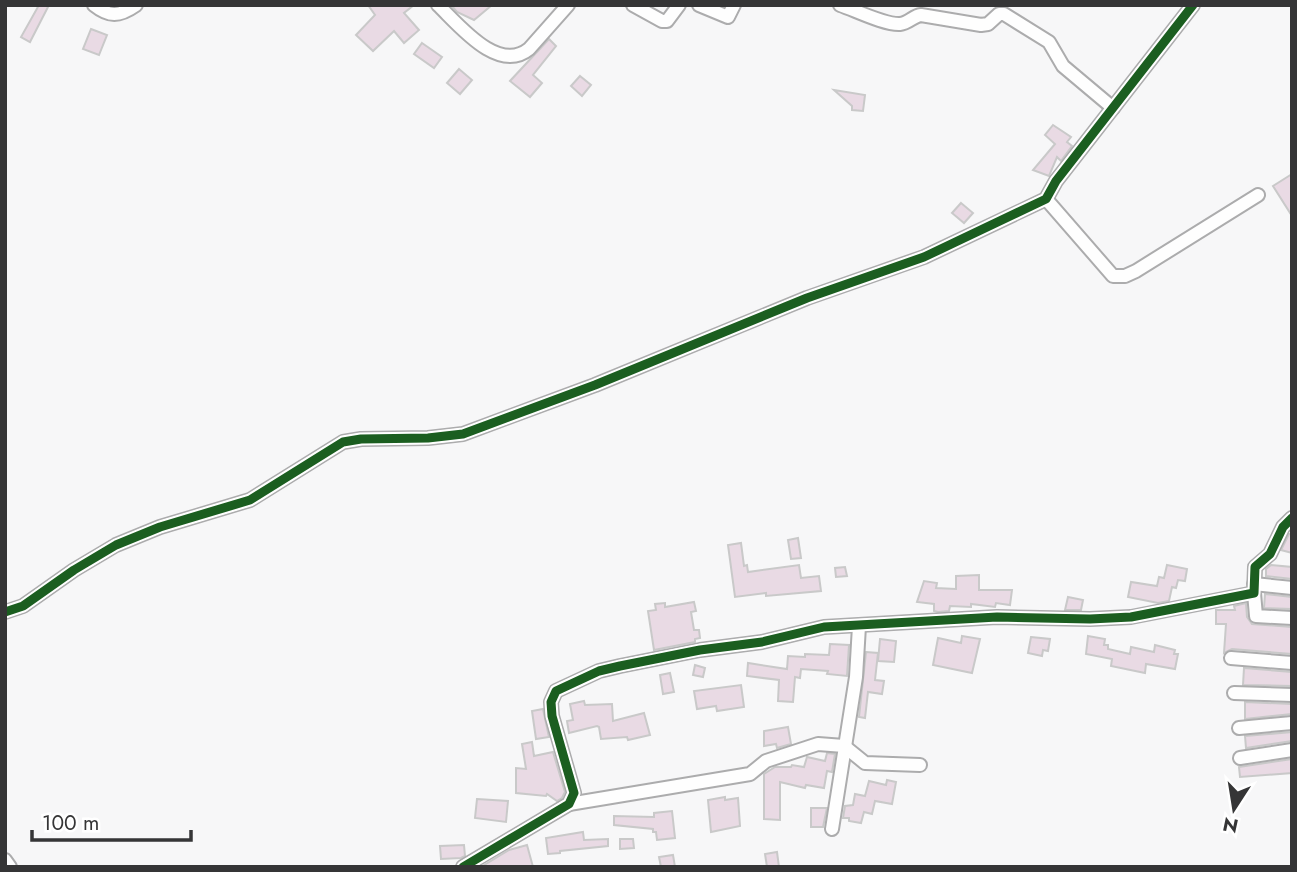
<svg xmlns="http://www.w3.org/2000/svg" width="1297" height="872" viewBox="0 0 1297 872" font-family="Jost,sans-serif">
  <rect width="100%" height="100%" fill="#f7f7f8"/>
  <g fill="#e9dae4" stroke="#c9c9c9" stroke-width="2">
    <path d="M39 5H49L30 42 21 37Z"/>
    <path d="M368 5H414L404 13 419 30 404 43 394 31 373 51 356 35 375 15Z"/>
    <path d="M451 5H492L474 20 457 12Z"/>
    <path d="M91 29 107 35 99 55 83 49Z"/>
    <path d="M549 39 556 46 533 75 542 83 530 97 510 81Z"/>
    <path d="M422 43 442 57 434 68 414 54Z"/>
    <path d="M459 69 472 80 460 94 447 83Z"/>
    <path d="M580 76 591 85 582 96 571 86Z"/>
    <path d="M834 90 865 95 863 111 852 110V106Z"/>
    <path d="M1053 125 1071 137 1067 142 1072 146 1061 161 1057 157 1049 176 1033 170 1055 144 1045 135Z"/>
    <path d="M1292 174V216L1273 186Z"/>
    <path d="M961 203 973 213 964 223 952 213Z"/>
    <path d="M1289 534H1292V553L1281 550Z"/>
    <path d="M798 538 801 558 791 559 788 540Z"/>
    <path d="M741 543 744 566 747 565 748 572 799 565 801 578 819 576 821 591 766 596V593L735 597 728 545Z"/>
    <path d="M1167 565 1187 569 1185 581 1178 580 1176 588 1172 587 1169 601 1158 603 1128 597 1131 582 1157 586 1159 577 1164 578Z"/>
    <path d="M1271 565 1292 567V579L1266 576V569Z"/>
    <path d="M845 567 847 576 836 577 835 568Z"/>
    <path d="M979 575V590H1012L1010 605 996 603 995 607 971 604V607L950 606 949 611 938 612 934 611V604L917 602 924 581 937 583 936 588 956 589V576Z"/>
    <path d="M1265 594 1292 597V609L1264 608Z"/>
    <path d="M1068 597 1083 600 1081 610H1065Z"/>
    <path d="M694 602 696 611 691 612 694 630H699L700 638 695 639V642L654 650 648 611 656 610 655 604 665 603V607Z"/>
    <path d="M1246 603 1247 617 1252 624 1292 627V654L1232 649 1224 653 1226 624H1216V610H1235L1234 606Z"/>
    <path d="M962 636 980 639 972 673 933 665 938 638 961 643Z"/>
    <path d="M1088 636 1105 639 1104 645H1108V649L1130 654 1131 647 1154 652 1155 645 1175 650 1174 654H1178L1175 669 1146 664 1145 673 1111 666 1112 659 1086 654Z"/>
    <path d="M1031 637 1050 639 1048 651 1043 650 1042 656 1028 653Z"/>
    <path d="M880 639 896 641 894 662 878 661Z"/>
    <path d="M830 644 849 645 847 676 827 674 828 671 801 669 800 678 795 677 793 702 778 701 779 680 747 676 748 663 787 669 788 656 805 657V654L829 655Z"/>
    <path d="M866 652 878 653 875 680 884 681 882 694 868 692 865 718 859 717Z"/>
    <path d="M695 665 705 668 703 677 693 675Z"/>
    <path d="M1244 668 1292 672V686L1243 685Z"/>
    <path d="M670 673 674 692 663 694 660 675Z"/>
    <path d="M741 685 744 707 717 711 716 706 697 709 694 691Z"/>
    <path d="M584 701 585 705 612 704 613 721 644 713 650 735 628 740 627 737 601 739 599 727 597 726 569 733 567 721 573 720 570 704Z"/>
    <path d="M1245 702 1292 704V714L1245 719Z"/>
    <path d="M543 709 549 737 536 739 532 711Z"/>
    <path d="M788 727 791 744 777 748 776 744 764 746V731Z"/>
    <path d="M1292 732V741L1246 748 1245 736Z"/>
    <path d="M532 742 534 756 553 752 565 792 562 798 557 801 547 794 546 796 516 793V768L526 769 522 744Z"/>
    <path d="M827 753 835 754 832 772 827 771 824 788 806 785 805 788 780 782V820L764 819V774L775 767H791L792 765 804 767 807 757 825 761Z"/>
    <path d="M1292 759V773L1240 777 1239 767Z"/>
    <path d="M887 780 896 782 892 804 875 801 872 814 864 812 861 823 849 821V818H843L845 806 853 805 855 794 865 796 869 781 886 785Z"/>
    <path d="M725 797V800L738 798 740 826 711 832 708 800Z"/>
    <path d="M477 799 508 801 506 822 475 818Z"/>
    <path d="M811 808H827L823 827H811Z"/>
    <path d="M672 811 675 838 657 840 656 832H653V829L614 825V816L654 817V813Z"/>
    <path d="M583 832 584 840 608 839V846L560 851V853L548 854 546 838Z"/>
    <path d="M620 839H633L634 848 620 849Z"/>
    <path d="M464 845 465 856 461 858 441 859 440 846Z"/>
    <path d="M527 845 533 867H481L509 850Z"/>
    <path d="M777 852 779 867H767L765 854Z"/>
    <path d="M673 855 675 867H661L659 857Z"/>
  </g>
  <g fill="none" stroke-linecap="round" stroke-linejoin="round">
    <g stroke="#acacad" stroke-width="16">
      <g id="minor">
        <path d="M94 5C109 17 119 17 136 5"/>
        <path d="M438 5C459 25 498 74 529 49L568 5"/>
        <path d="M633 5 662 21H667L679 5"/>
        <path d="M699 5 728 17 734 5"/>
        <path d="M840 5C855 10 885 25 900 24 909 23 913 16 921 15L981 25 988 24 999 14H1004L1049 42 1063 66 1113 108"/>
        <path d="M1046 199 1113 276H1125L1136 271 1258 195"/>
        <path d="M1254 584 1292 588"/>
        <path d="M1254 593 1256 616 1292 618"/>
        <path d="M5 612 23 606 74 570 116 545 160 527 250 500 343 442 361 439 428 438 463 434 595 385 807 298 924 257 1046 199 1056 181 1193 5"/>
        <path d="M1231 658 1292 663"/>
        <path d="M1234 693 1292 695"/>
        <path d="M1239 728 1292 723"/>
        <path d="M1240 758 1292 750"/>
        <path d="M569 804 750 774 766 761 818 744 844 746 865 763 920 765"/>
        <path d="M832 829 856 677 859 626"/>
        <path d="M5 860 10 867"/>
        <path d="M463 867 569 804 574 793 552 716 551 702 556 691 599 671 620 666 700 650 762 642 824 627 997 617 1090 619 1131 617 1254 593 1255 567 1270 554 1283 527 1292 518"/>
      </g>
    </g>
    <use href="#minor" stroke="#fefefe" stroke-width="12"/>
    <g stroke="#fff" stroke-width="13">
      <g id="cycleway">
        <path d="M5 612 23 606 74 570 116 545 160 527 250 500 343 442 361 439 428 438 463 434 595 385 807 298 924 257 1046 199 1056 181 1193 5"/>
        <path d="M463 867 569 804 574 793 552 716 551 702 556 691 599 671 620 666 700 650 762 642 824 627 997 617 1090 619 1131 617 1254 593 1255 567 1270 554 1283 527 1292 518"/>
      </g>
    </g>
    <use href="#cycleway" stroke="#1b5e20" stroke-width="9"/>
  </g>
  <rect width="1297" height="872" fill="none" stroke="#353536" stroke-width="14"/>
  <g transform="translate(1234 809) rotate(192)" stroke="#ffffff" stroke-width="5" paint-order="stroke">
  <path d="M0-5L12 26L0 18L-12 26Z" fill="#353536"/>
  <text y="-10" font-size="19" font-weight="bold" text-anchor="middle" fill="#353536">N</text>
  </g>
  <path d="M32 830v10h159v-10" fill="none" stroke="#353536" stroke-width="3.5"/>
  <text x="42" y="830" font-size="21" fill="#353536" stroke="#ffffff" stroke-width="5" paint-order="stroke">100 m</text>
</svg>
